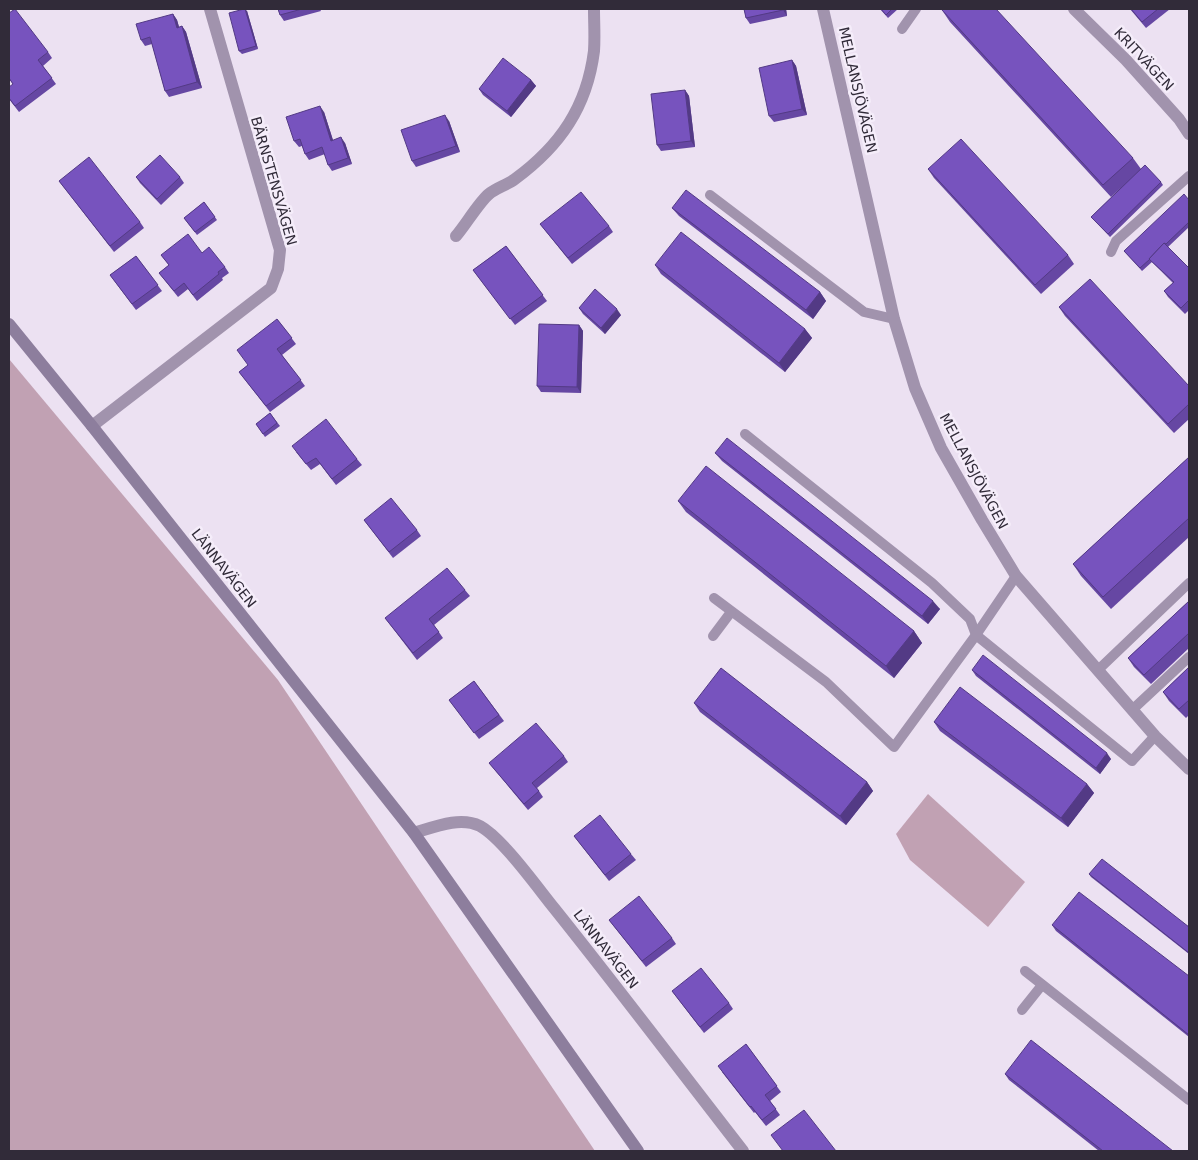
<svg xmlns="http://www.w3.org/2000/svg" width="1198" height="1160" viewBox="0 0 1198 1160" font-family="'DejaVu Sans',sans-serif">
  <rect width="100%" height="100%" fill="#ece1f2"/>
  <g fill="#c1a1b3">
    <path d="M9 359 278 680 595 1151H9Z"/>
    <path d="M928 794 1025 882 988 927 910 860 896 834Z"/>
  </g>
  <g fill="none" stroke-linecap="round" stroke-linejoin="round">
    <g stroke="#a193ad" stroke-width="10">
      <path d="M902 29 916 9"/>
      <path d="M710 195 864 312 894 319"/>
      <path d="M1111 252 1116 241 1189 176"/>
      <path d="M745 434 932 583 970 619 976 635 1132 761 1155 736"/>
      <path d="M714 598 826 682 894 747 976 635 1016 576"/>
      <path d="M713 636 731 612"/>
      <path d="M1098 670 1189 583"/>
      <path d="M1132 710 1189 657"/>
      <path d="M1025 971 1189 1100"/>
      <path d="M1022 1010 1042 985"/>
    </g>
    <g stroke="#a193ad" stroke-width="12">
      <path d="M823 9 894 319 915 388 941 448 982 520 1016 576 1155 736 1189 769"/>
      <path d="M1074 9 1126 60 1179 119 1189 134"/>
      <path d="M456 236C465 226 479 202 489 194 496 188 507 185 515 179 560 146 587 107 594 51 595 37 594 23 594 9"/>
      <path d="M92 426 271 288 278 269 280 250 210 9"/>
      <path d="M414 833C434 827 460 816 480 826 502 838 537 887 554 908 618 988 680 1070 743 1151"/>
    </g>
    <path stroke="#8d7e9d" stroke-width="12" d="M9 324 92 426 414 833 638 1151"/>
  </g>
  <g fill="#6647a3">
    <path d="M278 9H320L321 11 284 21 280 15Z"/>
    <path d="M744 9H786L787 16 750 24 746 18Z"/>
    <path d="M880 9H898L888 18Z"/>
    <path d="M1130 9H1170L1146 28Z"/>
    <path d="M942 10 1133 158 1141 169 1161 182 1163 185 1110 237 1091 217 1124 185 1111 197 950 22Z"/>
    <path d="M247 11 258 49 242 54 239 51Z"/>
    <path d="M173 14 177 20 179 27 182 26 186 32 202 88 169 97 165 91 152 44 145 46 141 40Z"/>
    <path d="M48 52 52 58 43 66 56 84 19 112 9 99 13 84 9 79Z"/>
    <path d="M792 60 796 66 807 115 774 122 769 116Z"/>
    <path d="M531 80 536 86 511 117 483 95 479 89Z"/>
    <path d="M685 90 689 96 695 147 661 151 657 145Z"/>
    <path d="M324 112 333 140 345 143 352 164 332 171 328 165 325 154 309 160 305 154 302 146 299 147 294 141Z"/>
    <path d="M449 121 460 152 416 167 412 161Z"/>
    <path d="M928 169 1068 255 1074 264 1041 294 934 178Z"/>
    <path d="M136 177H180L184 183 161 205 140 183Z"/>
    <path d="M59 181 140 222 144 228 114 252Z"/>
    <path d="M1189 200V227L1168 247 1189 268V310L1185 314 1168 297 1164 291 1173 283 1152 262 1142 271 1124 251Z"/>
    <path d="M204 202 217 220 197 235 184 218Z"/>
    <path d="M672 208 820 292 826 301 813 319 679 216Z"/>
    <path d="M540 224 609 226 613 232 572 264Z"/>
    <path d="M506 246 547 301 515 325 473 270Z"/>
    <path d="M202 253 225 267 229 273 222 278 223 280 197 301 188 289 178 297 159 273 169 265 161 255Z"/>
    <path d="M136 256 162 291 136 310 110 275Z"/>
    <path d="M655 265 805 329 812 338 785 372 661 274Z"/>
    <path d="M1059 307 1189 386V419L1174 433 1065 316Z"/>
    <path d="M579 308 621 315 605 334 583 314Z"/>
    <path d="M277 319 296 344 282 355 305 386 270 412 239 372 248 365Z"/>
    <path d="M579 325 583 331 581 393 541 392 537 386Z"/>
    <path d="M270 413 280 426 265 437 256 424Z"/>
    <path d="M296 452 357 459 362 465 336 485 320 464 311 470Z"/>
    <path d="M715 453 940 609 928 624 722 461Z"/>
    <path d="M1189 457V537L1111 609 1081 576 1073 564Z"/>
    <path d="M678 501 914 631 922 643 894 678 686 512Z"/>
    <path d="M364 520 417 530 421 536 393 558Z"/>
    <path d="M465 590 470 596 434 625 443 638 417 660 385 618Z"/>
    <path d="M1189 601V648L1151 684 1134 667 1128 658Z"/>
    <path d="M1189 667V715L1186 718 1169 701 1163 692Z"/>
    <path d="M972 670 1111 759 1100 774 976 676Z"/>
    <path d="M474 681 504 721 479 739 449 700Z"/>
    <path d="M694 703 867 782 873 791 846 825 700 712Z"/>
    <path d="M934 722 1087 784 1094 793 1068 827 940 731Z"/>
    <path d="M564 756 568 762 537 788 543 797 528 810 494 769 489 763Z"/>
    <path d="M574 836 631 854 636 860 609 881Z"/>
    <path d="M1089 874 1189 927V954L1091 877Z"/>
    <path d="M609 920 672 938 676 944 646 967Z"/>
    <path d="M1052 925 1189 976V1037L1056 931Z"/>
    <path d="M672 991 729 1003 733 1009 704 1033Z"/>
    <path d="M746 1044 781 1092 770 1101 780 1115 766 1126 755 1112 754 1113 722 1072Z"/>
    <path d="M1005 1074 1173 1151H1099L1009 1080Z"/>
  </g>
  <g fill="#533a85">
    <path d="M245 9 247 11 258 49 256 46Z"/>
    <path d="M783 9H786L787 16 783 10Z"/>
    <path d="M173 14 177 20 181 34 177 28Z"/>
    <path d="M182 26 186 32 202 88 197 82Z"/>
    <path d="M792 60 796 66 807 115 802 109Z"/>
    <path d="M531 80 536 86 511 117 507 111Z"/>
    <path d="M685 90 689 96 695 147 691 141Z"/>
    <path d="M320 106 324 112 335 147 331 141Z"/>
    <path d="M445 115 449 121 460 152 456 146Z"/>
    <path d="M341 137 345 143 352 164 348 158Z"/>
    <path d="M820 292 826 301 813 319 806 310Z"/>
    <path d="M617 309 621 315 605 334 601 328Z"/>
    <path d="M579 325 583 331 581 393 577 387Z"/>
    <path d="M805 329 812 338 785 372 779 363Z"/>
    <path d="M933 601 940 609 928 624 922 616Z"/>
    <path d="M914 631 922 643 894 678 886 666Z"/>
    <path d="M1107 753 1111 759 1100 774 1096 768Z"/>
    <path d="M867 782 873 791 846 825 840 816Z"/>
    <path d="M1087 784 1094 793 1068 827 1061 818Z"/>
  </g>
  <g fill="#7753be" stroke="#533a85">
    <path d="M15 9 48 52 38 60 52 78 15 106 9 98V87L13 84 9 78V13Z"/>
    <path d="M244 9H245L256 46 239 51 229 13Z"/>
    <path d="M278 9H302L280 15Z"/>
    <path d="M744 9H783V10L746 18Z"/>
    <path d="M881 9H892L886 15Z"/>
    <path d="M943 9H996L1133 158 1103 185 942 10Z"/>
    <path d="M1131 9H1158L1142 22Z"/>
    <path d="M173 14 177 28 182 26 197 82 165 91 150 37 141 40 136 24Z"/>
    <path d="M503 58 531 80 507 111 479 89Z"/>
    <path d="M792 60 802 109 769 116 759 68Z"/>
    <path d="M685 90 691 141 657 145 651 94Z"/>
    <path d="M320 106 331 141 341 137 348 158 328 165 322 147 305 154 300 139 294 141 286 117Z"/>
    <path d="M445 115 456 146 412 161 401 130Z"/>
    <path d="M961 139 1068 255 1035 285 928 169Z"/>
    <path d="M160 155 180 177 157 199 136 177Z"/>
    <path d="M89 157 140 222 110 246 59 181Z"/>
    <path d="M1145 165 1161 182 1108 234 1091 217Z"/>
    <path d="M686 190 820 292 806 310 672 208Z"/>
    <path d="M581 192 609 226 568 258 540 224Z"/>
    <path d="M1184 194 1189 200V222L1166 244 1164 243 1149 259H1150L1140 268 1124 251Z"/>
    <path d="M204 202 215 217 195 232 184 218Z"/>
    <path d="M681 232 805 329 779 363 655 265Z"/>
    <path d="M188 234 202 253 209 247 225 267 218 272 219 274 193 295 184 283 174 291 159 273 169 265 161 255Z"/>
    <path d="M1164 243 1189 268V300L1181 308 1164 291 1174 282 1149 259Z"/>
    <path d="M506 246 543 295 510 319 473 270Z"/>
    <path d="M136 256 158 285 132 304 110 275Z"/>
    <path d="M1090 279 1189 386V404L1168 424 1059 307Z"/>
    <path d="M595 289 617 309 601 328 579 308Z"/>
    <path d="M277 319 292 338 277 349 301 380 266 406 239 372 248 365 237 350Z"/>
    <path d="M539 324 579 325 577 387 537 386Z"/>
    <path d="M270 413 277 423 263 434 256 424Z"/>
    <path d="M326 419 357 459 332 479 316 458 306 464 292 446Z"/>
    <path d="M727 438 933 601 922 616 715 453Z"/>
    <path d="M1189 457V518L1103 597 1073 564Z"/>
    <path d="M706 466 914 631 886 666 678 501Z"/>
    <path d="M391 498 417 530 389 552 364 520Z"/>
    <path d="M447 568 465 590 429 619 439 632 413 653 385 618Z"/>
    <path d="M1189 601V633L1144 675 1128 658Z"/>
    <path d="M983 655 1107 753 1096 768 972 670Z"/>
    <path d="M1189 667V700L1179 709 1163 692Z"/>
    <path d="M721 668 867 782 840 816 694 703Z"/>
    <path d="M474 681 499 715 474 733 449 700Z"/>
    <path d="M960 687 1087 784 1061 818 934 722Z"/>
    <path d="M536 723 564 756 532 783 539 791 524 804 489 763Z"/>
    <path d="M600 815 631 854 605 875 574 836Z"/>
    <path d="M1102 859 1189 927V953L1089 874Z"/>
    <path d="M1079 892 1189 976V1035L1052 925Z"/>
    <path d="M639 896 672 938 642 961 609 920Z"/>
    <path d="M701 968 729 1003 700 1027 672 991Z"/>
    <path d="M1031 1040 1173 1151H1103L1005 1074Z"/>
    <path d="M746 1044 777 1086 765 1095 776 1109 762 1120 751 1106 750 1107 718 1066Z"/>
    <path d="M804 1110 836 1151H783L771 1135Z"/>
  </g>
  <g text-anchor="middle" stroke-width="5" stroke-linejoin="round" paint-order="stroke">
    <g font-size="14" fill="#312b39" stroke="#f5edfa">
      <text transform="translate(1144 59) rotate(47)" y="5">KRITVÄGEN</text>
      <text transform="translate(858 90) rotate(77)" y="5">MELLANSJÖVÄGEN</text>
      <text transform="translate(274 181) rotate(74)" y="5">BÄRNSTENSVÄGEN</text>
      <text transform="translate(974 471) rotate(62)" y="5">MELLANSJÖVÄGEN</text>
      <text transform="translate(224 568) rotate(52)" y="5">LÄNNAVÄGEN</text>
      <text transform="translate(606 949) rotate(52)" y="5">LÄNNAVÄGEN</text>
    </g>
  </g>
  <rect width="1198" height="1160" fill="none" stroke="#312b39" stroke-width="20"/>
</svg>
